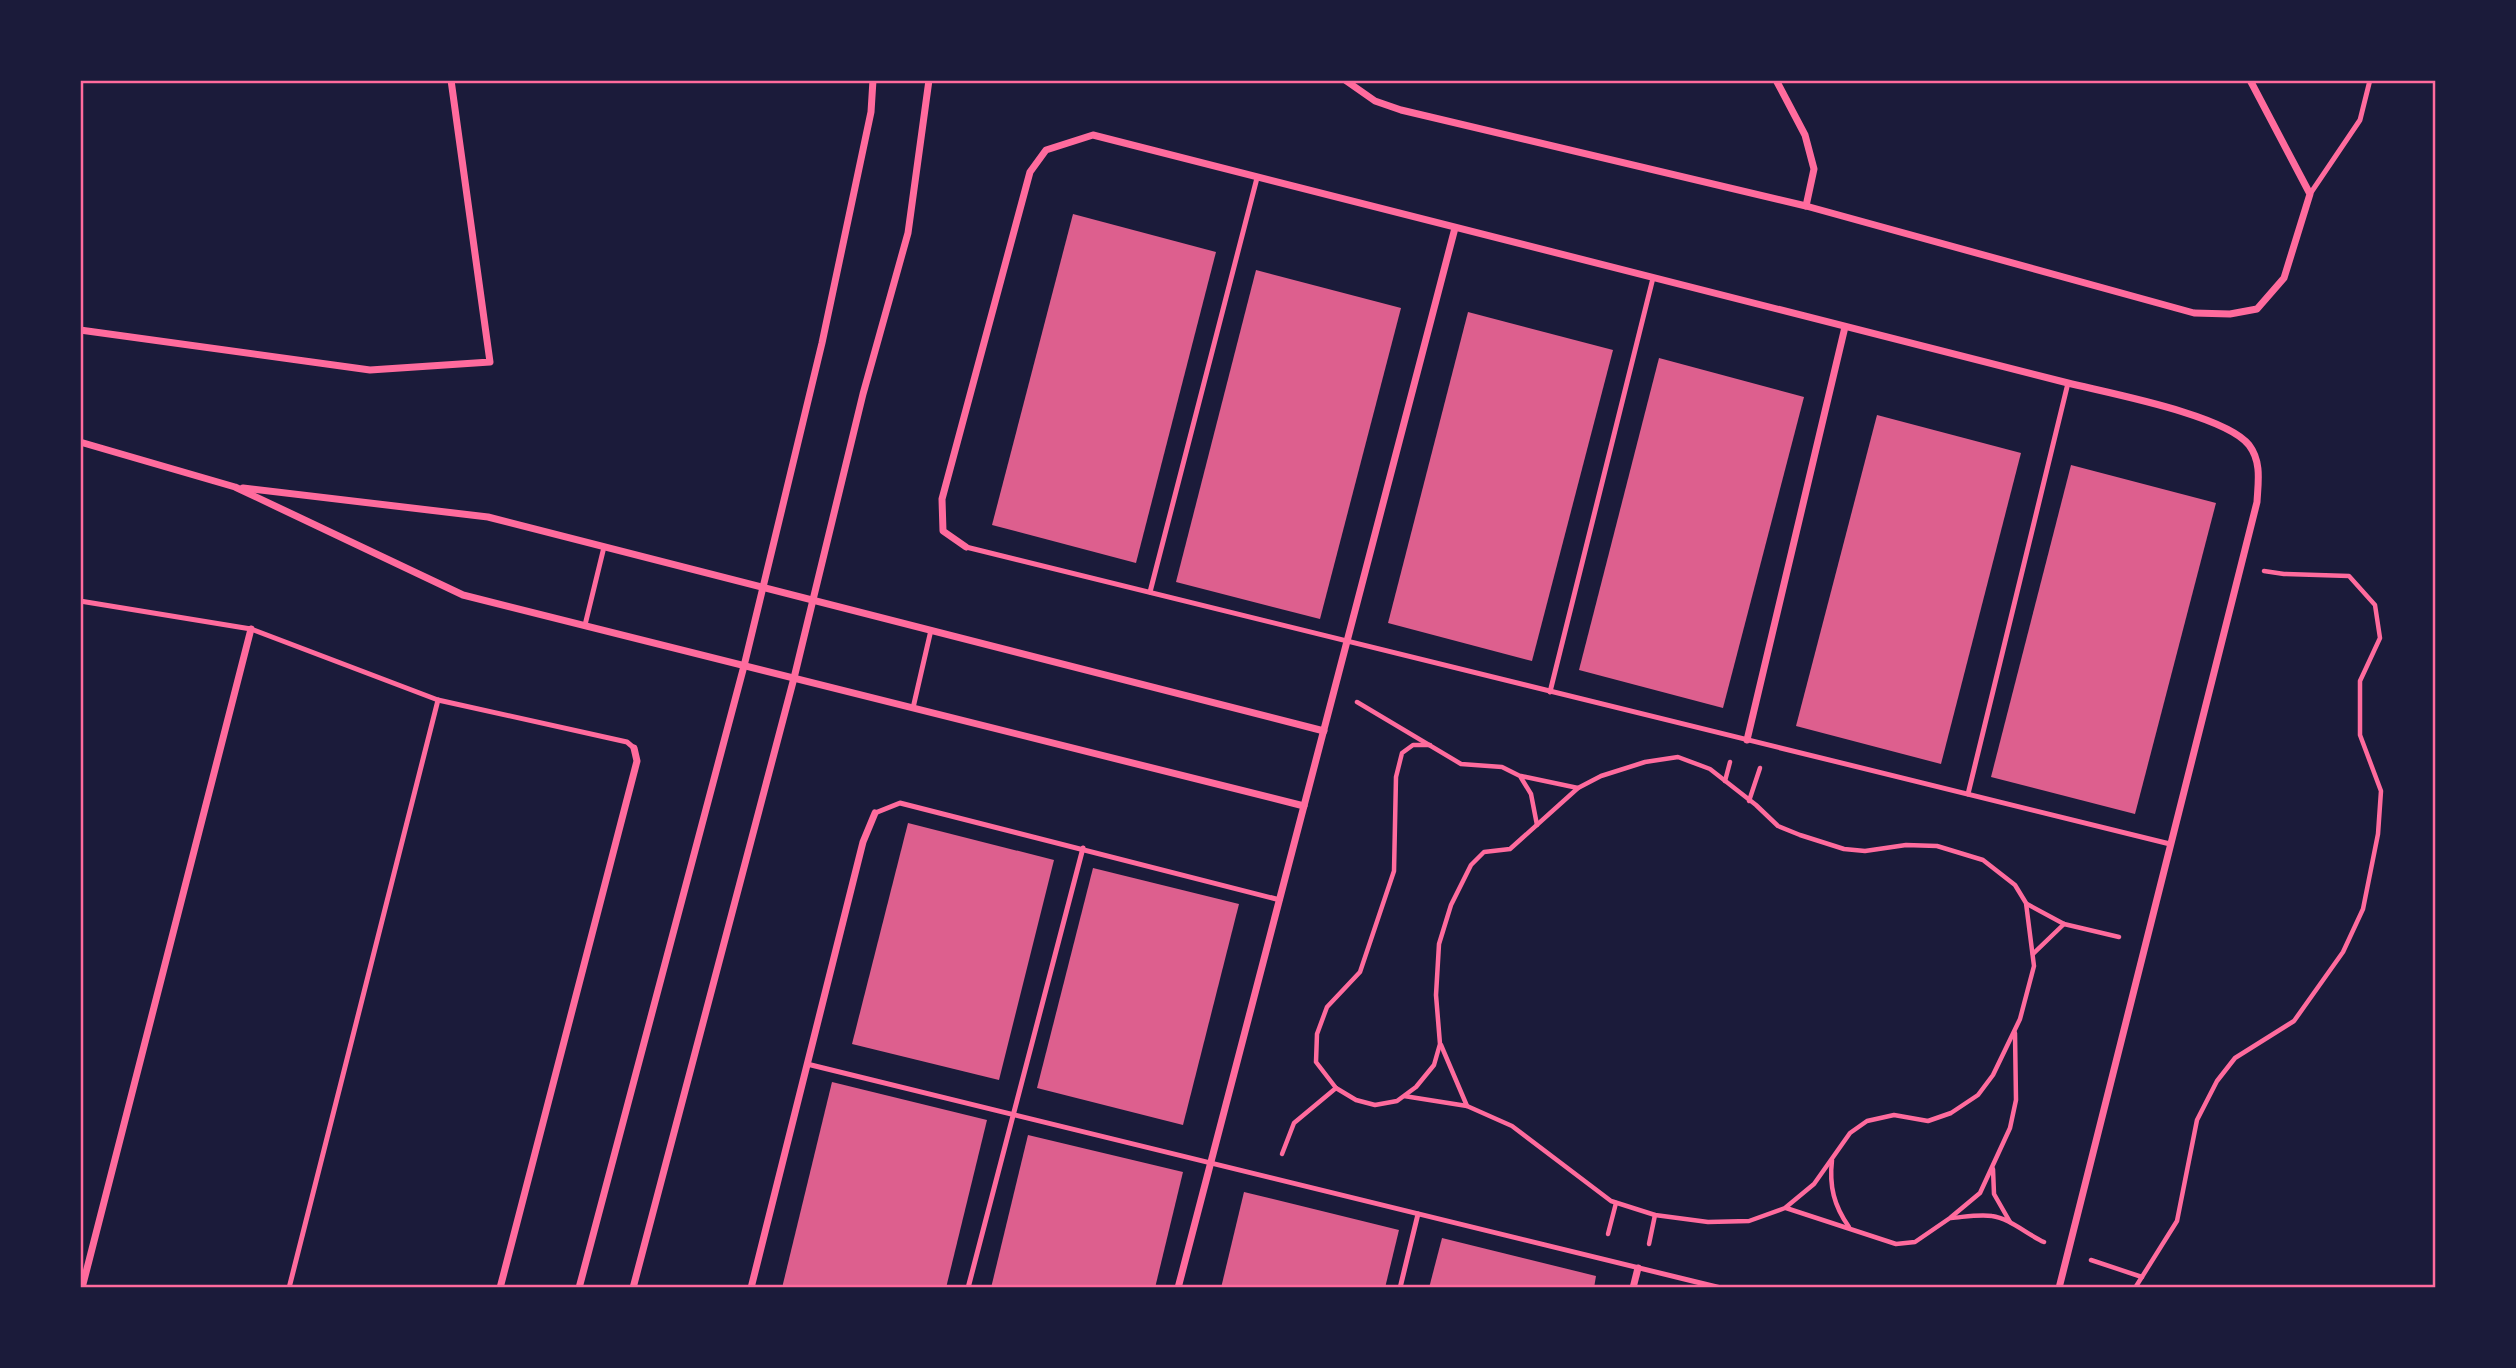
<svg xmlns="http://www.w3.org/2000/svg" width="2516" height="1368" viewBox="0 0 2516 1368" font-family="Merriweather,serif">
  <rect width="100%" height="100%" fill="#1b1b3a"/>
  <g fill="#dd5f8e">
    <path d="M1073 214 1216 252 1136 563 992 525Z"/>
    <path d="M1256 270 1401 308 1320 619 1176 582Z"/>
    <path d="M1468 312 1613 350 1532 661 1388 623Z"/>
    <path d="M1659 358 1804 397 1723 708 1579 670Z"/>
    <path d="M1877 415 2021 453 1941 764 1796 726Z"/>
    <path d="M2071 465 2216 503 2135 814 1991 777Z"/>
    <path d="M908 823 1054 860 999 1080 852 1044Z"/>
    <path d="M1093 868 1239 904 1183 1125 1037 1088Z"/>
    <path d="M832 1082 987 1120 946 1288H782Z"/>
    <path d="M1028 1135 1183 1172 1155 1288H991Z"/>
    <path d="M1244 1192 1399 1230 1385 1288H1221Z"/>
    <path d="M1442 1238 1596 1276 1594 1288H1429Z"/>
  </g>
  <g fill="none" stroke-linecap="round" stroke-linejoin="round">
    <g stroke="#ff6b9d" stroke-width="4.5">
      <path d="M1357 702 1461 764 1502 767 1520 776 1531 794 1537 825"/>
      <path d="M1521 776 1578 788"/>
      <path d="M1725 781 1730 762"/>
      <path d="M1749 801 1760 768"/>
      <path d="M2027 904 2064 924 2119 937"/>
      <path d="M2033 954 2064 924"/>
      <path d="M1441 1045 1467 1106"/>
      <path d="M1404 1096 1467 1106 1512 1126 1611 1201 1655 1215 1708 1222 1749 1221 1785 1208 1814 1184 1850 1133 1867 1121 1894 1115 1928 1121 1951 1113 1978 1095 1993 1075 2020 1019 2034 966 2026 903 2015 885 1983 860 1937 846 1906 845 1865 851 1844 849 1800 835 1778 826 1756 805 1710 769 1678 757 1645 762 1601 776 1578 788 1510 849 1484 852 1471 865 1451 905 1439 944 1436 995 1440 1044 1434 1065 1416 1087 1397 1101 1375 1105 1356 1100 1336 1088 1316 1062 1317 1034 1327 1007 1360 972 1394 871 1396 777 1402 753 1413 745H1430"/>
      <path d="M1282 1154 1294 1123 1336 1088"/>
      <path d="M1832 1160C1829 1186 1834 1206 1849 1227"/>
      <path d="M1993 1169 1994 1194 2010 1222"/>
      <path d="M1786 1208 1896 1244 1915 1242 1950 1218 1980 1193 2010 1128 2016 1100 2015 1033"/>
      <path d="M1951 1218C1964 1217 1979 1214 1992 1216 2009 1218 2028 1235 2044 1242"/>
      <path d="M1608 1234 1616 1203"/>
      <path d="M1649 1244 1655 1215"/>
      <path d="M2091 1260 2142 1277"/>
      <path d="M2135 1288 2177 1221 2197 1120 2217 1081 2235 1058 2294 1021 2343 952 2363 909 2378 834 2381 791 2360 735V681L2380 638 2375 605 2349 576 2284 574 2264 571"/>
    </g>
    <g stroke="#ff6b9d" stroke-width="5">
      <path d="M2310 194 2360 120 2370 80"/>
      <path d="M966 547 2170 844"/>
      <path d="M1150 592 1257 178"/>
      <path d="M80 601 251 629 438 700 627 742 634 748"/>
      <path d="M585 625 604 547"/>
      <path d="M1550 692 1653 278"/>
      <path d="M913 708 931 630"/>
      <path d="M1968 794 2068 383"/>
      <path d="M875 813 900 803 1280 900"/>
      <path d="M807 1064 1721 1288"/>
      <path d="M289 1288 438 700"/>
      <path d="M968 1288 1083 848"/>
      <path d="M1400 1288 1418 1214"/>
    </g>
    <g stroke="#ff6b9d" stroke-width="7">
      <path d="M1345 80 1375 101 1401 110 1806 206 2194 313 2230 314 2257 309 2284 278 2310 194 2250 80"/>
      <path d="M1776 80 1805 135 1814 169 1806 206"/>
      <path d="M80 330 370 370 490 362 451 80"/>
      <path d="M80 442 235 487 463 595 1304 806"/>
      <path d="M243 488 488 517 1324 731"/>
      <path d="M966 547 943 531 942 499 1030 172 1046 150 1093 135 2068 383C2108 393 2226 415 2249 445 2262 462 2258 483 2257 502L2059 1288"/>
      <path d="M1747 740 1845 327"/>
      <path d="M82 1288 251 629"/>
      <path d="M500 1288 637 761 634 748"/>
      <path d="M579 1288 744 666 822 343 871 112 873 80"/>
      <path d="M633 1288 794 678 863 394 908 233 929 80"/>
      <path d="M751 1288 863 842 875 813"/>
      <path d="M1178 1288 1455 228"/>
      <path d="M1633 1288 1638 1268"/>
    </g>
  </g>
  <rect width="2516" height="1368" fill="none" stroke="#1b1b3a" stroke-width="164"/>
  <rect x="82" y="82" width="2352" height="1204" fill="none" stroke="#ff6b9d" stroke-width="2.5"/>
</svg>
